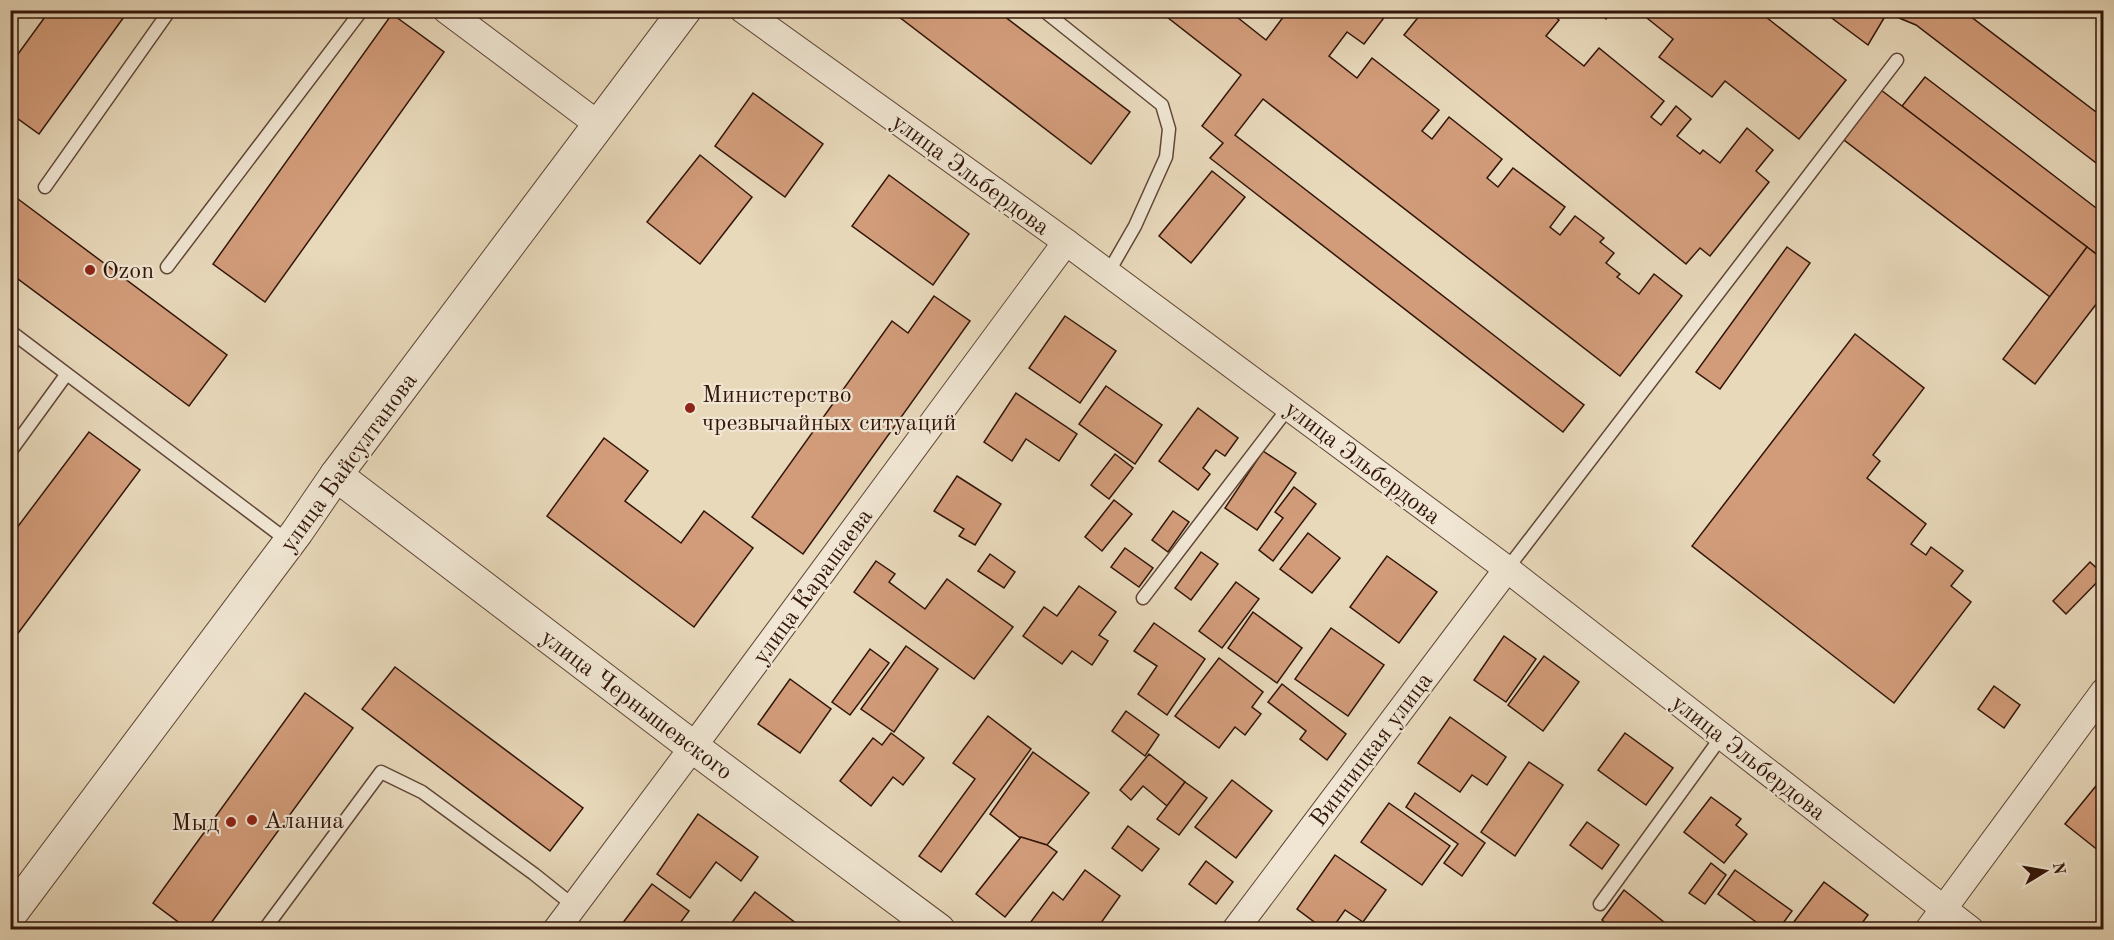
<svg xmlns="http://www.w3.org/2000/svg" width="2114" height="940" viewBox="0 0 2114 940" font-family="'Old Standard TT',serif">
  <rect width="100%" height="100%" fill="#e8d9bb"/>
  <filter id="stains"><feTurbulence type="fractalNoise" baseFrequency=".00333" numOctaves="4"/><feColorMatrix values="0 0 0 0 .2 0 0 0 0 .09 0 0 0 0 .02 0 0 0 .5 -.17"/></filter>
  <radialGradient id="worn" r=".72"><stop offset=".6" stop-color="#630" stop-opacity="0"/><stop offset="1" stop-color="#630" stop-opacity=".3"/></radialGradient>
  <g fill="#d29c7a" stroke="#321509" stroke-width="1.5">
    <path d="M50 10H129L39 134 10 113V65Z"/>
    <path d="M890 10H996L1130 112 1091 164Z"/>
    <path d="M1158 10H1228L1266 40 1284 16 1278 10H1381L1386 15 1364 44 1347 32 1329 56 1357 78 1372 58 1439 110 1422 131 1432 139 1449 117 1502 159 1487 178 1498 187 1513 168 1565 207 1550 227 1560 235 1575 216 1604 238 1600 242 1614 253 1606 263 1620 274 1617 277 1639 294 1654 274 1682 296 1620 376 1263 99 1235 135 1584 405 1563 432 1210 158 1223 143 1202 126 1241 75Z"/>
    <path d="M1424 10H1548L1559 20 1546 36 1584 66 1599 48 1664 101 1651 117 1661 125 1676 106 1691 119 1677 136 1700 154 1703 150 1720 163 1747 128 1773 150 1756 171 1769 182 1710 256 1700 248 1686 264 1404 35Z"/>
    <path d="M1595 10H1613L1606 19Z"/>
    <path d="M1637 10H1757L1846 80 1799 139 1725 81 1712 97 1659 57 1673 39Z"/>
    <path d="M1821 10H1962L2104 118V169L1916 25 1887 13 1868 45Z"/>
    <path d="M2087 10H2104V22Z"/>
    <path d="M392 14 444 52 265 302 213 264Z"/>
    <path d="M1925 77 2104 214V260L1902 106Z"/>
    <path d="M1881 90 2087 247 2050 297 1844 140Z"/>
    <path d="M753 93 823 144 785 197 715 146Z"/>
    <path d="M700 155 752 197 700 264 647 222Z"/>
    <path d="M1212 171 1245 197 1191 263 1159 236Z"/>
    <path d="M889 175 969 234 933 285 852 226Z"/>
    <path d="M10 193 227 355 189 406 10 273Z"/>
    <path d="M1787 247 1810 263 1720 389 1696 372Z"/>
    <path d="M2087 247 2104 260V294L2035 384 2003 359Z"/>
    <path d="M934 296 970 321 803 554 752 517 892 321 908 333Z"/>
    <path d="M1065 316 1116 351 1080 403 1029 368Z"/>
    <path d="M1855 334 1924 388 1873 455 1880 461 1867 478 1926 524 1911 544 1926 555 1931 547 1963 571 1951 586 1971 602 1894 703 1692 546Z"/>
    <path d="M1106 386 1162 425 1135 464 1079 424Z"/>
    <path d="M1016 393 1077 434 1059 461 1026 439 1012 461 984 442Z"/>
    <path d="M1198 408 1238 438 1225 456 1216 450 1203 468 1210 474 1198 490 1159 461Z"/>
    <path d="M89 432 140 470 10 644V537Z"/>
    <path d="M604 438 648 471 625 501 681 543 704 511 753 548 694 627 547 516Z"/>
    <path d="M1263 451 1296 473 1257 530 1225 508Z"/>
    <path d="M1115 454 1133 468 1109 499 1091 485Z"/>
    <path d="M957 476 1001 504 975 545 959 536 964 529 934 511Z"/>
    <path d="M1294 487 1316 504 1273 561 1259 550 1283 518 1275 512Z"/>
    <path d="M1114 500 1132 514 1102 551 1085 537Z"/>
    <path d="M1173 511 1189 522 1168 552 1152 540Z"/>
    <path d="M1308 533 1340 558 1312 593 1280 569Z"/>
    <path d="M1125 548 1153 568 1139 587 1111 567Z"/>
    <path d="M1201 552 1218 564 1191 600 1175 588Z"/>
    <path d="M990 554 1015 572 1004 588 978 571Z"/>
    <path d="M1387 556 1437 592 1399 643 1350 607Z"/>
    <path d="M876 561 895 574 889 582 925 609 947 579 1013 627 974 679 854 592Z"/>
    <path d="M2090 562 2104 575 2066 614 2053 601Z"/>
    <path d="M1236 582 1259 599 1222 648 1199 631Z"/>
    <path d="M1079 586 1116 612 1099 635 1108 641 1092 665 1072 651 1062 664 1023 636 1044 607 1057 616Z"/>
    <path d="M1253 612 1302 648 1277 683 1228 648Z"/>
    <path d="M1154 623 1205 659 1167 715 1138 694 1157 666 1134 651Z"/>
    <path d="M1331 628 1384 665 1348 716 1295 679Z"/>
    <path d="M1504 636 1536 659 1506 702 1474 680Z"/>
    <path d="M906 646 938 669 894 732 861 709Z"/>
    <path d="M870 649 889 663 850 715 832 702Z"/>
    <path d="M1544 656 1579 682 1543 731 1508 705Z"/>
    <path d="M1219 658 1263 692 1252 707 1261 714 1245 735 1235 727 1219 748 1175 716Z"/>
    <path d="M395 667 583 808 550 851 362 709Z"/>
    <path d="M790 679 831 709 800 753 758 724Z"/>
    <path d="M1282 684 1346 734 1327 760 1300 739 1306 731 1268 702Z"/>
    <path d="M1994 686 2020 705 2004 728 1978 709Z"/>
    <path d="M305 693 353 728 206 930H189L153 903Z"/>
    <path d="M1126 711 1159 735 1145 756 1112 731Z"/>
    <path d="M988 716 1031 749 941 872 919 856 975 779 953 763Z"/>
    <path d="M1450 717 1506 757 1487 785 1472 775 1460 792 1418 763Z"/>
    <path d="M891 733 924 758 903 785 893 777 871 806 840 781 873 738 882 745Z"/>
    <path d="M1625 733 1673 768 1646 805 1598 770Z"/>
    <path d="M1033 752 1089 793 1047 845 1019 837 990 814Z"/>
    <path d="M1149 754 1185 782 1167 806 1143 786 1131 800 1120 790Z"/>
    <path d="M1529 762 1563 785 1515 856 1481 832Z"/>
    <path d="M2104 776V855L2065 824Z"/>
    <path d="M1232 780 1272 811 1236 858 1195 827Z"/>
    <path d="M1185 782 1207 798 1179 835 1157 819Z"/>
    <path d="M1415 793 1485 843 1462 876 1444 863 1458 844 1406 807Z"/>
    <path d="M1711 797 1741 819 1736 825 1747 834 1724 863 1684 832Z"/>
    <path d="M1389 803 1450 846 1422 885 1361 842Z"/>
    <path d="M698 814 758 857 741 881 716 862 690 898 657 874Z"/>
    <path d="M1587 822 1619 845 1602 869 1570 845Z"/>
    <path d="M1128 826 1159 849 1142 871 1112 848Z"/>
    <path d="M1021 837 1047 845 1057 852 1005 917 976 894Z"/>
    <path d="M1335 855 1386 890 1363 922 1345 910 1331 930H1325L1297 909Z"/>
    <path d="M1206 861 1233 882 1216 904 1189 884Z"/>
    <path d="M1711 863 1726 875 1705 904 1689 893Z"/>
    <path d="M1085 870 1120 896 1096 930H1040L1030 923 1053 892 1063 900Z"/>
    <path d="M1735 870 1792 911 1778 930H1767L1718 894Z"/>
    <path d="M1824 882 1868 915 1857 930H1793L1790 927Z"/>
    <path d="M652 884 689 911 675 930H621L619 928Z"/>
    <path d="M1624 890 1670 927 1668 930H1614L1602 920Z"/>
    <path d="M755 892 801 927 799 930 727 929Z"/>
  </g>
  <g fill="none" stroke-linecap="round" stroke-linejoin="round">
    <g stroke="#604636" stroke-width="15">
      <g id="service">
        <path d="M1043 10 1162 105 1169 129 1166 157 1135 226 1108 273"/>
        <path d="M45 187 170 10"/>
        <path d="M167 267 362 10"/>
        <path d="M10 331 288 541"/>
        <path d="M10 452 66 375"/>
        <path d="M1507 569 1897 60"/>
        <path d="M1143 598 1289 407"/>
        <path d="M1600 904 1722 736"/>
        <path d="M264 930 381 772 422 792 534 874 574 906"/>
      </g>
    </g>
    <g stroke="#604636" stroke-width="28">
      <g id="minor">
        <path d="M446 10 599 125"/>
        <path d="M743 10 1066 242 1507 569 1971 930"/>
        <path d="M556 930 693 747 1066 242"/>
        <path d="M1235 930 1507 569"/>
        <path d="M1928 930 2104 691"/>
      </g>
    </g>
    <g stroke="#604636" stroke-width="34">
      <g id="tertiary">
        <path d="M336 475 693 747 939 930"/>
        <path d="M10 915 297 532 336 475 685 10"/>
      </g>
    </g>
    <use href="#service" stroke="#f0e6d3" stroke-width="12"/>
    <use href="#minor" stroke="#f0e6d3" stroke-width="26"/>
    <use href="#tertiary" stroke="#f0e6d3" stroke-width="32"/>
  </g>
  <g fill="#8f2418" stroke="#f0e6d3" stroke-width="2">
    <circle cx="90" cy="270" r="6"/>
    <circle cx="690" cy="408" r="6"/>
    <circle cx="252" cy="820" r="6"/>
    <circle cx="231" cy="822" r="6"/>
  </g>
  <g text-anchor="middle" stroke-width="4.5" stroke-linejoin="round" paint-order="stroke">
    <g font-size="24" fill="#321509" stroke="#f0e6d3">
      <text transform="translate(971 174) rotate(36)" y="8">улица Эльбердова</text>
      <text transform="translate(348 462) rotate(-54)" y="8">улица Байсултанова</text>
      <text transform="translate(1363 462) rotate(37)" y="8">улица Эльбердова</text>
      <text transform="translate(812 586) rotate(-54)" y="8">улица Карашаева</text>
      <text transform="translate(637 704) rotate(37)" y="8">улица Чернышевского</text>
      <text transform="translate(1371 749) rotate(-53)" y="8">Винницкая улица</text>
      <text transform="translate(1749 757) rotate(38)" y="8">улица Эльбердова</text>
    </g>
    <g font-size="24" fill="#321509" stroke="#f0e6d3" text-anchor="start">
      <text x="102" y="278">Ozon</text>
      <text x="702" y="402">Министерство<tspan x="702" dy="28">чрезвычайных ситуаций</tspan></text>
      <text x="264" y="828">Аланиа</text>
      <text x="219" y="830" text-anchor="end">Мыд</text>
    </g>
  </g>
  <rect width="2114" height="940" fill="none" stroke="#e8d9bb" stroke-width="36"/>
  <rect x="12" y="12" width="2090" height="916" fill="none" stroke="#321509" stroke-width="3"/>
  <rect x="18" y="18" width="2078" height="904" fill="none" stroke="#321509" stroke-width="1.5"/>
  <g transform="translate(2045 871) rotate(79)" stroke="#f0e6d3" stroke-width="4.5" paint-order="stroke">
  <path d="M0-4.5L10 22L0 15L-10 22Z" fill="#321509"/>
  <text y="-9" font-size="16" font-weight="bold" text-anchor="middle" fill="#321509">N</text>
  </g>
  <rect width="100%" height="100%" filter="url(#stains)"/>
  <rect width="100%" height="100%" fill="url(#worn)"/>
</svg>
